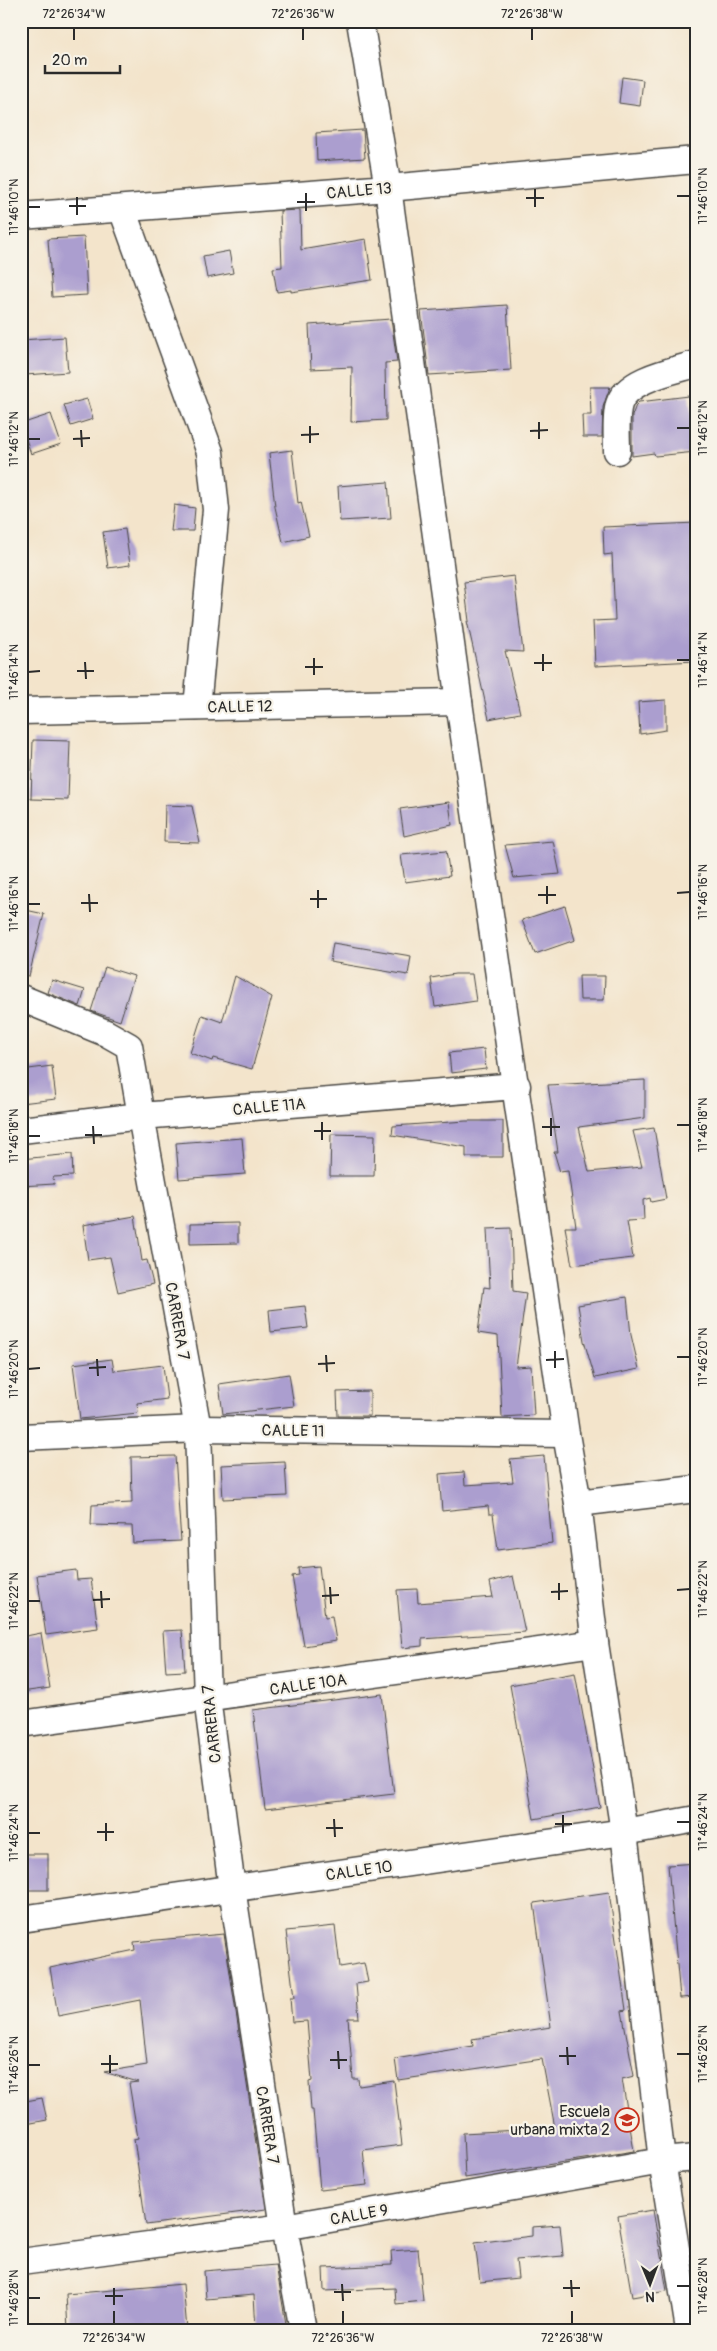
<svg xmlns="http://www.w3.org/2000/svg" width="717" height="2351" viewBox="0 0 717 2351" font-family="Pangolin,sans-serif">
  <rect width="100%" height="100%" fill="#f7f3e8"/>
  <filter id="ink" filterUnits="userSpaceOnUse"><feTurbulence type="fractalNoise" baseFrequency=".02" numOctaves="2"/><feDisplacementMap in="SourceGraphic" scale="10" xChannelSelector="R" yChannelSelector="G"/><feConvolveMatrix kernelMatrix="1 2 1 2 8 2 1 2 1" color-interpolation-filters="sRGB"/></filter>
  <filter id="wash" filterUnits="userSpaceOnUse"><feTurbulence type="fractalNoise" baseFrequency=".0096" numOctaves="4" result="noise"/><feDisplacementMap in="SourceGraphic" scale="20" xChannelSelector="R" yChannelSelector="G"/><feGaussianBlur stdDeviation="1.12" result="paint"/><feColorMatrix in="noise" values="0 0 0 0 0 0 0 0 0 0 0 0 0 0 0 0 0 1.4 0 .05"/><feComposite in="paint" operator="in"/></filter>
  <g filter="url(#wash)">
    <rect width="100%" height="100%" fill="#f3e4cb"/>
    <g id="blocks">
      <g fill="#ab9ecf">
        <path d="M622 77 643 80 640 106 619 103Z"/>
        <path d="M363 130 365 158 317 161 316 133Z"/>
        <path d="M300 210 301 250 366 239 372 280 291 292V290L277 292 273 268 282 267 280 211Z"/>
        <path d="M84 237 87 295 52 297 48 239Z"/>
        <path d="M229 251 233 273 207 278 203 256Z"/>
        <path d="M507 305 511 370 429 375 421 311Z"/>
        <path d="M391 319 397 362 385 363 386 420 351 422 352 367 311 369 309 325Z"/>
        <path d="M65 337 68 372 25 375 22 340Z"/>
        <path d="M590 387H610L603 407 602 437H583L582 415H591Z"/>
        <path d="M689 396 696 452 655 456 654 453 632 456V416L636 405 639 402Z"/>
        <path d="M87 399 93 419 71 426 64 405Z"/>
        <path d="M51 414 61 444 31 454 21 424Z"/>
        <path d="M292 450 298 503 301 502 309 536 283 542 275 507 269 453Z"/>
        <path d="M388 482 391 518 340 521 338 486Z"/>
        <path d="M174 505 195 508 193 531H171Z"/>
        <path d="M696 523V661L595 666 593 621 615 620 612 554 604 555 603 527Z"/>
        <path d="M125 529 130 565 108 568 103 532Z"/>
        <path d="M514 576 523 652 505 651 520 713 489 719 467 621H469L464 582Z"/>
        <path d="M666 700V730L640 734 638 702Z"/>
        <path d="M33 740 70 741 68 800 31 799Z"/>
        <path d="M449 802 452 825 404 836 400 809Z"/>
        <path d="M165 805 192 806 200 843 164 842Z"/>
        <path d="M553 841 560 874 514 878 505 845Z"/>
        <path d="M446 851 450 876 405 882 401 855Z"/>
        <path d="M565 906 575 940 535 954 522 920Z"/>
        <path d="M21 909 44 914 29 976 21 975Z"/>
        <path d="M333 943 411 956 408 975 330 962Z"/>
        <path d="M105 967 134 976 120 1021 91 1011Z"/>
        <path d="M455 974H472L476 1001 435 1007 431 978Z"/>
        <path d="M235 976 272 997 252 1069 213 1058 212 1061 190 1053 202 1015 222 1022Z"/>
        <path d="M579 976H605L604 1000H580Z"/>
        <path d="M52 980 85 990 80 1006 48 993Z"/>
        <path d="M484 1049 486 1069 451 1073 449 1053Z"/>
        <path d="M52 1066 56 1099 21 1103V1070Z"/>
        <path d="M645 1080V1118L579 1127 589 1172 642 1167 633 1131 654 1128 666 1199 651 1202 650 1198 643 1200 644 1220 627 1221 633 1258 572 1265 565 1227H576L568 1171 560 1172 554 1152H558L548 1085Z"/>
        <path d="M466 1121H503V1157H466V1147L392 1135 393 1126Z"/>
        <path d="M331 1134 375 1135 374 1176H330Z"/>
        <path d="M242 1138 245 1174 179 1179 176 1143Z"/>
        <path d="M72 1154 73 1176 53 1177 54 1184 21 1186V1159Z"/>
        <path d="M135 1216 142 1261 147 1260 153 1284 118 1292 110 1257 88 1260 83 1225Z"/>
        <path d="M238 1223V1243L190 1244V1224Z"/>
        <path d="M511 1228 513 1291 526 1293 516 1367 531 1366 534 1415 502 1417 498 1336 478 1333 484 1287 490 1288 487 1229Z"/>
        <path d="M627 1297 631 1335 639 1369 595 1378 584 1341 578 1305Z"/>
        <path d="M305 1306 308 1328 271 1332 269 1310Z"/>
        <path d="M112 1359 114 1371 163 1365 167 1399 137 1403 138 1413 80 1419 73 1364Z"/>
        <path d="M289 1374 294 1406 223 1414 219 1384Z"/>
        <path d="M370 1391V1416H338L337 1392Z"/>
        <path d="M175 1456 181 1541 133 1543 132 1526 91 1525 92 1505 132 1503 131 1457Z"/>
        <path d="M544 1456 552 1543 498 1550 493 1514H489L488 1506 442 1511 439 1474 464 1472 465 1485 513 1482 510 1459Z"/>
        <path d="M285 1462 287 1496 223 1499 221 1465Z"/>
        <path d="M319 1566 325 1617 332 1616 336 1641 304 1646 292 1576 299 1575 298 1568Z"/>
        <path d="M76 1570 77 1580 91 1579 98 1628 46 1635 37 1575Z"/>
        <path d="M513 1576 525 1632 422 1639V1646L402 1648 397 1590 417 1589 418 1603 493 1597 490 1582Z"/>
        <path d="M182 1630 185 1671 166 1672 163 1631Z"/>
        <path d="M41 1633 50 1688 21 1692V1637Z"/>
        <path d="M575 1673 600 1807 534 1819 510 1685Z"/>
        <path d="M382 1694 394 1794 265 1809 253 1710Z"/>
        <rect x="21" y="1854" width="27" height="36"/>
        <path d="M696 1863V1997L680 1998 668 1865Z"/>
        <path d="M609 1892 626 2010 622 2011 634 2076 622 2079 634 2151 465 2178 463 2133 555 2128 542 2059 398 2080 395 2059 473 2046 472 2039 551 2027 534 1903Z"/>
        <path d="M335 1926 340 1967 364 1963 368 1982 356 1984 359 2018H348L353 2079H358L359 2086 394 2081 402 2145 363 2150 367 2185 320 2190 313 2110H311L309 2082 312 2081 307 2021 292 2022 290 1998H294L286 1931Z"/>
        <path d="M224 1934 266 2209 146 2225 134 2139 138 2138 129 2083 138 2082 104 2072 147 2065 140 2000 58 2016 50 1968 135 1950 134 1942Z"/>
        <path d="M42 2098 47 2120 21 2125V2102Z"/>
        <path d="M653 2210 667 2291 632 2297 618 2216Z"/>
        <path d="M560 2225 563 2256 516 2260 518 2278 480 2282 475 2243 532 2236V2227Z"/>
        <path d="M418 2249 423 2301 396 2304 395 2288 324 2291 323 2268 392 2265 391 2251Z"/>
        <path d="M276 2265 287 2330H256L254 2295 206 2299 204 2271Z"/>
        <path d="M183 2284 187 2330H68L66 2294Z"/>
      </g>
    </g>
  </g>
  <g filter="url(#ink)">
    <use href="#blocks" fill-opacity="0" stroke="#494743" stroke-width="1"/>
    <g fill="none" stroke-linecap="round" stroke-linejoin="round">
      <g stroke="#494743" stroke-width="29">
        <g id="minor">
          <path d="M360 21 388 188 459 702 566 1434 578 1503 595 1643 624 1832 662 2161 689 2330"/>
          <path d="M122 209 210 452 216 510 197 707"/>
          <path d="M21 216 388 188 696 160"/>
          <path d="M617 451C617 437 615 417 619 404 627 379 673 371 696 364"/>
          <path d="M21 711 459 702"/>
          <path d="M21 998 106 1033 129 1046 141 1116 198 1429 207 1698 232 1888 284 2227 303 2330"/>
          <path d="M21 1130 141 1116 517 1086"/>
          <path d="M21 1437 198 1429 566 1434"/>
          <path d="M578 1503 696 1489"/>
          <path d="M21 1724 595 1643"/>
          <path d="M21 1919 624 1832 696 1819"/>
          <path d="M21 2262 284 2227 662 2161 696 2158"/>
        </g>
      </g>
      <use href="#minor" stroke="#fff" stroke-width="26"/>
    </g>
  </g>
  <path fill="none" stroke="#2b2b2b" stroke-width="2" d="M74 28V40M303 28V40M532 28V40M535 189V207M306 193V211M677 196H690M77 197V215M526 198H544M297 202H315M69 206H86M28 207H40M539 422V439M310 426V443M677 428H690M81 430 82 447M530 431 548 430M301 435 319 434M28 439H40M73 439 90 438M543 654V671M314 658V675M677 660H690M85 662 86 679M534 663H552M305 667H323M77 671H94M28 672 40 671M547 886V904M318 890V908M677 893 690 892M89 894 90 912M538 895H556M310 899H327M81 903H98M28 904H40M551 1118V1136M322 1122V1140M677 1125H690M93 1126 94 1144M542 1127H560M314 1131H331M85 1135H102M28 1136H40M555 1351V1368M326 1355 327 1372M677 1357H690M97 1359 98 1376M546 1360 564 1359M318 1364 335 1363M89 1368 106 1367M28 1369 40 1368M559 1583V1600M330 1587 331 1604M677 1590 690 1589M101 1591 102 1608M551 1592 568 1591M322 1596 339 1595M93 1600 110 1599M28 1601H40M563 1815V1833M334 1819 335 1837M677 1822H690M106 1823V1841M555 1824H572M326 1828H343M97 1832H114M28 1833H40M567 2047 568 2065M338 2051 339 2069M677 2054H690M110 2055V2073M559 2056H576M330 2060H347M101 2064H118M28 2065H40M571 2280 572 2297M342 2284 343 2301M677 2286H690M114 2288V2305M563 2288H580M334 2292H351M105 2296H123M28 2298H40M114 2311V2324M343 2311V2324M572 2311V2324"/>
  <defs>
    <g id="school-ring" transform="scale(1.25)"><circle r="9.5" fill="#f7f3e8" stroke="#c8321e" stroke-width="1.5"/><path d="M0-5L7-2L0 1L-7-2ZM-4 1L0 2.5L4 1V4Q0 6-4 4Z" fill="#c8321e"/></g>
  </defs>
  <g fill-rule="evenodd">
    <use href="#school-ring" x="627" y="2120"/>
  </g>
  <g text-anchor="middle" stroke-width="4.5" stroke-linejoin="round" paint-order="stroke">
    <g font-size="16" fill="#2b2b2b" stroke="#f7f3e8">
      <text transform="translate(359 190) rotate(-5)" y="6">CALLE 13</text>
      <text transform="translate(240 706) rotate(-1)" y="6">CALLE 12</text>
      <text transform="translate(269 1106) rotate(-5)" y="6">CALLE 11A</text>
      <text transform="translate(178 1321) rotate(80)" y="6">CARRERA 7</text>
      <text transform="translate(293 1430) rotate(1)" y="6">CALLE 11</text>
      <text transform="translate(308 1684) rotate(-8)" y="6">CALLE 10A</text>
      <text transform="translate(211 1724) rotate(-96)" y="6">CARRERA 7</text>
      <text transform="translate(359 1870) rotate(-8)" y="6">CALLE 10</text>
      <text transform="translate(268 2125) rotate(81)" y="6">CARRERA 7</text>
      <text transform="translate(359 2214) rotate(-10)" y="6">CALLE 9</text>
    </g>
    <g font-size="16" fill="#2b2b2b" stroke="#f7f3e8" text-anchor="end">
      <text x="610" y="2117">Escuela<tspan x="610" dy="18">urbana mixta 2</tspan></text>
    </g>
  </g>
  <rect width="717" height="2351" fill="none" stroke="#f7f3e8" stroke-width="55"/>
  <g transform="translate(650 2284) rotate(179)" stroke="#f7f3e8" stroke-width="4" paint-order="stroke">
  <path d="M0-4L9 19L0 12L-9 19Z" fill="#2b2b2b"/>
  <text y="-8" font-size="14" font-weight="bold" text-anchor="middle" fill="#2b2b2b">N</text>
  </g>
  <path d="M45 65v8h75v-8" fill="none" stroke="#2b2b2b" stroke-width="2.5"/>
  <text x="52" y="65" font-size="15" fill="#2b2b2b" stroke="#f7f3e8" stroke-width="4" paint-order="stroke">20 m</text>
  <rect x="28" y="28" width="662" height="2296" fill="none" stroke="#2b2b2b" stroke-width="2"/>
  <g font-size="12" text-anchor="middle" fill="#2b2b2b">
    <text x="74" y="18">72°26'34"W</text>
    <text x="303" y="18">72°26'36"W</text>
    <text x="532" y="18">72°26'38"W</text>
    <text transform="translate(703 196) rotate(-90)" y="4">11°46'10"N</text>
    <text transform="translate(14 207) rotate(-90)" y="4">11°46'10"N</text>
    <text transform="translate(703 428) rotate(-90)" y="4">11°46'12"N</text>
    <text transform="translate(14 439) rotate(-90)" y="4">11°46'12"N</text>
    <text transform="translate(703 660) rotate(-90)" y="4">11°46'14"N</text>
    <text transform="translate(14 672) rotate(-90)" y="4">11°46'14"N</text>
    <text transform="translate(703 892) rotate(-90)" y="4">11°46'16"N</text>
    <text transform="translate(14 904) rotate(-90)" y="4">11°46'16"N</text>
    <text transform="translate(703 1125) rotate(-90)" y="4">11°46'18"N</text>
    <text transform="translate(14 1136) rotate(-90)" y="4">11°46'18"N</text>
    <text transform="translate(703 1357) rotate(-90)" y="4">11°46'20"N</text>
    <text transform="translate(14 1369) rotate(-90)" y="4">11°46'20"N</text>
    <text transform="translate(703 1589) rotate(-90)" y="4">11°46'22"N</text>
    <text transform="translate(14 1601) rotate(-90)" y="4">11°46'22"N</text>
    <text transform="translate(703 1822) rotate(-90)" y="4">11°46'24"N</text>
    <text transform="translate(14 1833) rotate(-90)" y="4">11°46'24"N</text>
    <text transform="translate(703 2054) rotate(-90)" y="4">11°46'26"N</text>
    <text transform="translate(14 2065) rotate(-90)" y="4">11°46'26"N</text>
    <text transform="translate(703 2286) rotate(-90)" y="4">11°46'28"N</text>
    <text transform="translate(14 2298) rotate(-90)" y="4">11°46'28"N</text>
    <text x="114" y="2342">72°26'34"W</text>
    <text x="343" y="2342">72°26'36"W</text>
    <text x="572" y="2342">72°26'38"W</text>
  </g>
</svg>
